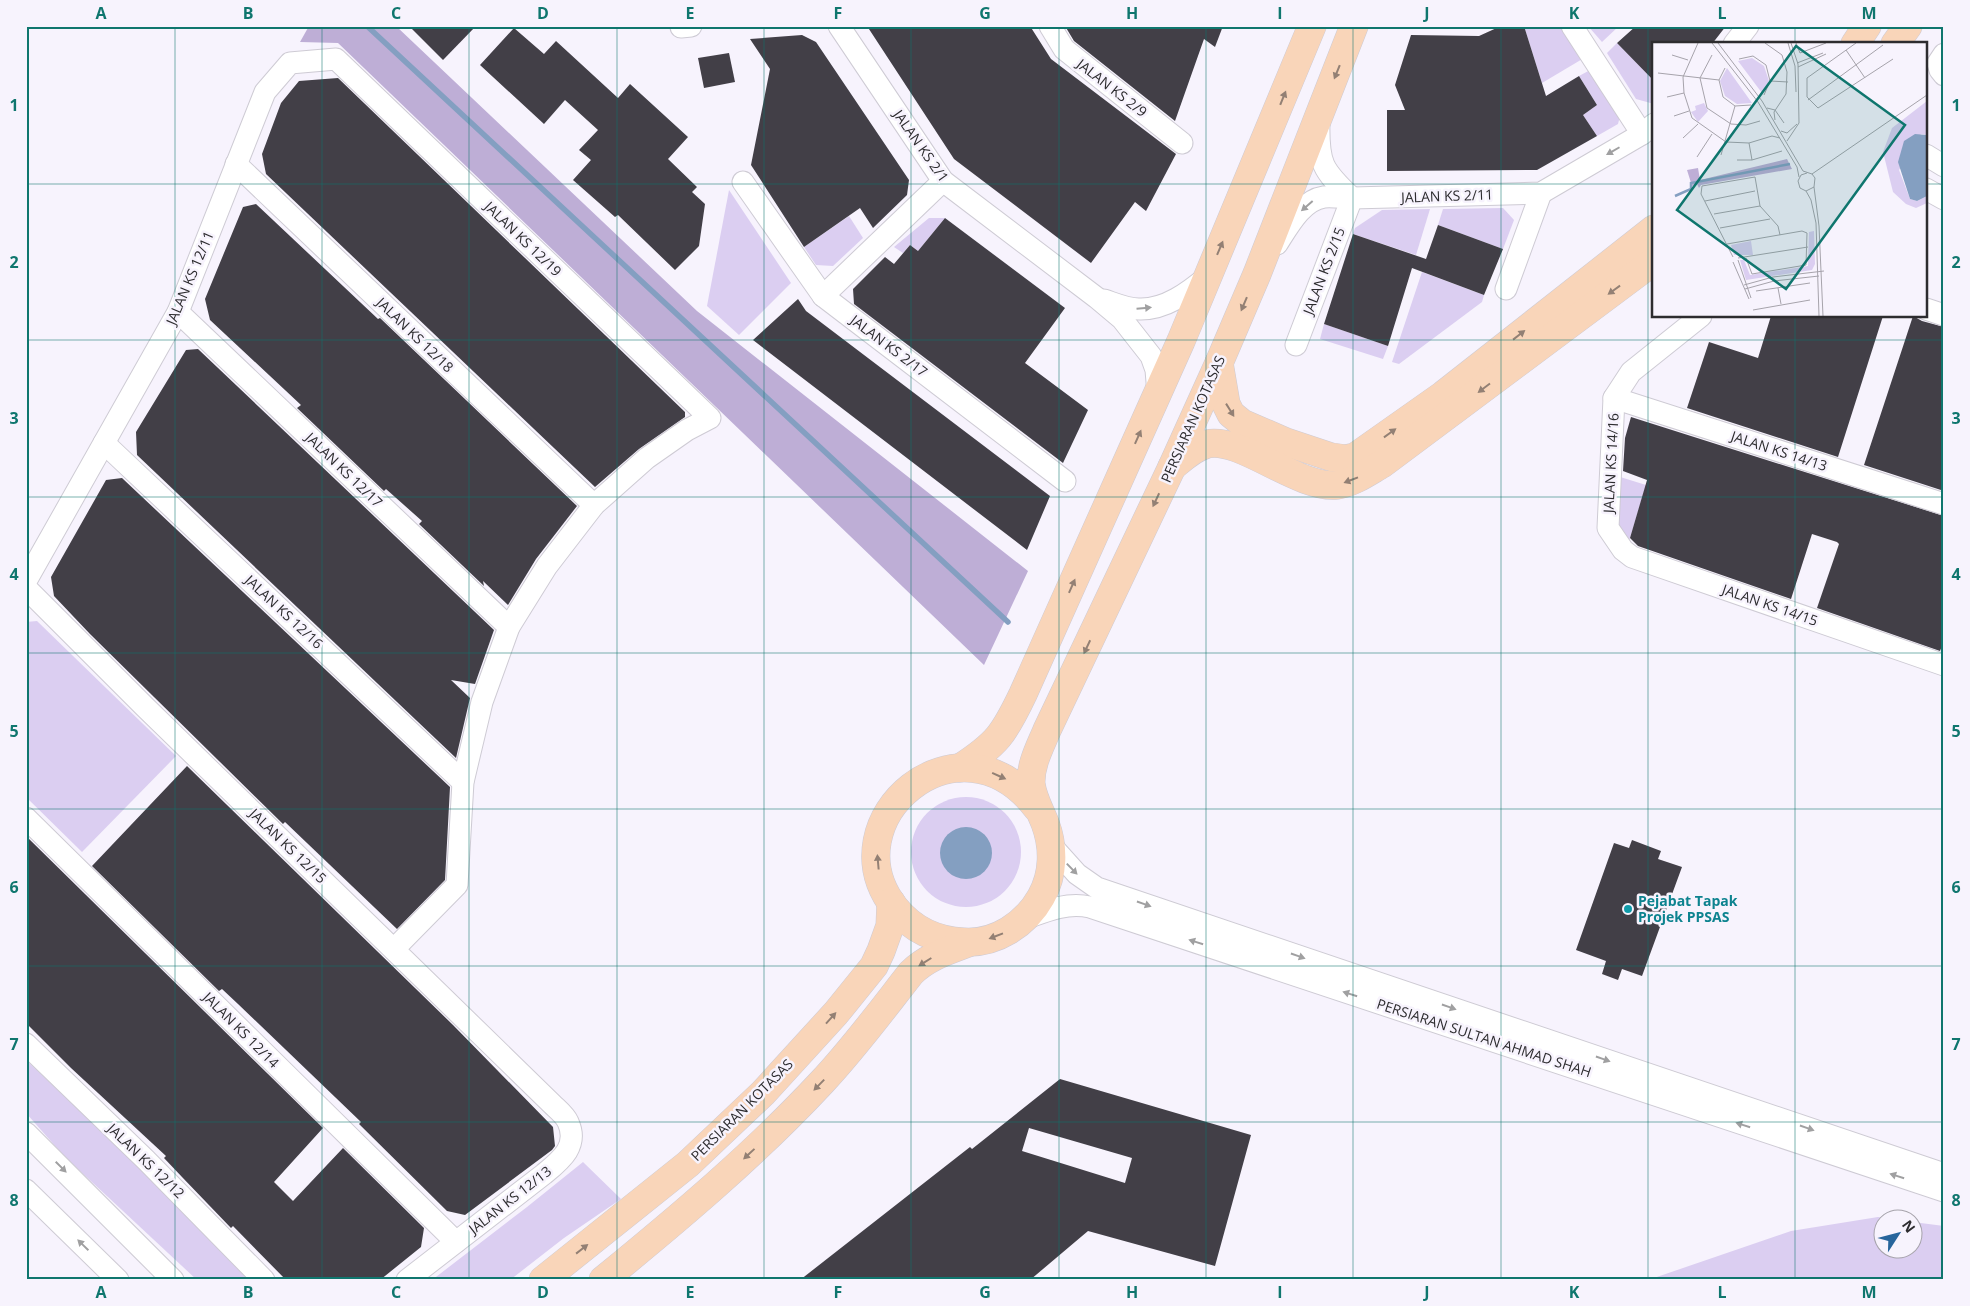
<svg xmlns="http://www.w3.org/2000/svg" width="1970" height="1306" viewBox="0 0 1970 1306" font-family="'Open Sans',sans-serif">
  <rect width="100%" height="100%" fill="#f7f3fd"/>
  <g fill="#dbcef1">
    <path d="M1524 26H1562L1584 58 1542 83Z"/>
    <path d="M1588 26H1619L1602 42Z"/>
    <path d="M1617 43 1654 81V104L1636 99 1607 53Z"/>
    <path d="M1592 69 1621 112 1618 124 1597 136 1583 115 1597 105 1579 76Z"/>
    <path d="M729 190 791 283 739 335 707 306Z"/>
    <path d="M1503 208 1514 220 1503 249 1438 225 1443 209Z"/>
    <path d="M1430 209 1416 255 1353 234 1355 228 1382 210Z"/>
    <path d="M849 216 863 238 833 266 816 265 804 247Z"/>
    <path d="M929 218H945L918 251 910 245 903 253 894 247Z"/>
    <path d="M1422 272 1484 295 1482 302 1399 364 1392 362Z"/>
    <path d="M1324 324 1388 346 1383 359 1320 339Z"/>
    <path d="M1617 476 1646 485 1627 548 1614 528Z"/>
    <path d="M37 621 176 756 82 852 26 797V622Z"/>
    <circle cx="966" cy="852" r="55"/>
    <path d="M26 1060 211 1234 252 1280H197L64 1156 26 1113Z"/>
    <path d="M583 1162 621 1199 564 1238 510 1280H432L527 1207Z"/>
    <path d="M1878 1217 1888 1218H1882V1248H1912L1913 1222 1944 1226V1280H1648L1791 1231Z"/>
  </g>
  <path fill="#beaed6" d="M309 26H396L697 311 1028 571 984 665 338 43 300 42Z"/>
  <circle fill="#849fc1" cx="966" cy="853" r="26"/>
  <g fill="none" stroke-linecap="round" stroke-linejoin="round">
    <path stroke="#849fc1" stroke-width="5.5" d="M367 26 1008 622"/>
  </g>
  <g fill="#423f47" fill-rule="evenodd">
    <path d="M409 26H476L443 60Z"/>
    <path d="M867 26H1030L1051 59 1176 154 1146 211 1135 202 1091 263 954 159Z"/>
    <path d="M1065 26H1223L1215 47 1204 39 1175 121 1074 41Z"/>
    <path d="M1501 26H1524L1546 96 1579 76 1597 105 1583 115 1597 136 1537 170 1387 171V110H1405L1395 85 1411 35 1479 36Z"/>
    <path d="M1636 26H1726L1712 44H1654V81L1617 43Z"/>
    <path d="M514 28 544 54 556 41 618 98 630 84 688 137 668 159 697 187 692 192 705 204 699 246 675 270 618 215 615 217 573 180 591 160 579 150 598 130 565 100 544 124 480 65Z"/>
    <path d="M802 35 816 42 909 180 907 195 873 228 860 208 804 247 751 165 770 69 750 39Z"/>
    <path d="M729 53 735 82 704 88 698 58Z"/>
    <path d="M338 78 685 412V417L639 449 595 487 266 174 262 154 281 103 299 81Z"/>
    <path d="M256 204 378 319 380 318 577 506 536 559 508 605 483 581 484 586 419 524 422 521 386 489 384 491 297 408 301 405 210 320 205 299 243 207Z"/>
    <path d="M945 218 1065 308 1025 363 1088 410 1063 463 854 304 853 289 885 257 894 264 910 245 918 251Z"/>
    <path d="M1438 225 1503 249 1484 295 1412 268 1388 346 1324 324 1353 234 1426 259Z"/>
    <path d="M798 299 806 311 1050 496 1027 550 753 340Z"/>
    <path d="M1771 316H1883L1838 457 1687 408 1709 342 1758 358Z"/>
    <path d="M1913 316 1922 321 1944 327V491L1864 465Z"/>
    <path d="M198 349 494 630 475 684 451 680 470 698 456 758 137 455 136 432 186 350Z"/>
    <path d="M1631 417 1944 516V641L1940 651 1817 608 1839 544 1837 542 1812 534 1791 599 1638 546 1630 538 1647 480 1623 471 1625 438Z"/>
    <path d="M122 478 450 787 445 880 397 929 285 822 283 824 90 634 54 596 51 577 106 480Z"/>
    <path d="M187 766 453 1025 553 1127 555 1146 552 1150 465 1215 447 1211 359 1124 361 1122 238 1004 222 989 219 991 92 866Z"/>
    <path d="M26 836 323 1128 274 1182 293 1201 343 1148 424 1228 421 1247 380 1280H286L233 1226 231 1228 182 1177 164 1158 166 1156 71 1068 26 1023Z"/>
    <path d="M1632 840 1661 851 1658 859 1682 867 1642 976 1622 969 1618 980 1602 974 1606 961 1576 950 1614 843 1629 848Z"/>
    <path d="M1060 1079 1251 1135 1215 1266 1088 1231 1030 1280H800L970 1147 972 1149ZM1029 1128 1132 1158 1125 1183 1022 1151Z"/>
  </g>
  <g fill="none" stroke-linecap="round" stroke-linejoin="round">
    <g stroke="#cecbd4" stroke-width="23">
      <g id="street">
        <path d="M839 26 943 181 1097 298 1122 319 1151 356 1156 370 1158 394"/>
        <path d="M1050 26 1064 49 1182 143"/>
        <path d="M1572 26 1642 134"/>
        <path d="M681 27 691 26"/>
        <path d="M1734 44 1748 26"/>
        <path d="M1944 54 1938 63 1940 70 1944 75"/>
        <path d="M1926 155 1944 166"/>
        <path d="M236 164 594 505"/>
        <path d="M743 182 823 296 1065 481"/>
        <path d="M1926 189 1944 199"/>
        <path d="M1277 244C1288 227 1302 200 1324 197 1333 196 1344 198 1352 198L1541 193 1642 134 1654 124"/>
        <path d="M1506 289 1541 193"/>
        <path d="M823 296 943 181"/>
        <path d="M1104 300C1116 304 1127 309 1139 309 1165 310 1189 292 1208 276"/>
        <path d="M1926 309 1944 315"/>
        <path d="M178 312 509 627"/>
        <path d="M1701 316 1631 372 1614 398 1608 528 1623 550 1632 557 1944 665"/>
        <path d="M1296 345 1352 198C1322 170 1318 163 1319 122"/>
        <path d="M1614 398 1944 504"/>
        <path d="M104 443 463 782"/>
        <path d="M26 581 178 312 265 92 290 63 336 59 710 418 687 430 647 458 594 505 547 566 509 627 482 702 463 782 457 885 394 949"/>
        <path d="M26 588 145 707 552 1104C557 1109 565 1115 568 1122 579 1146 561 1160 544 1174L407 1280"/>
        <path d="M26 818 456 1242"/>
        <path d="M1050 844 1077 874 1097 888 1944 1174"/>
        <path d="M1024 919C1046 911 1066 902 1090 907L1944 1191"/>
        <path d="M26 1044 146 1160 264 1280"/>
        <path d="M26 1133 173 1280"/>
        <path d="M26 1190 118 1280"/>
      </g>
    </g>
    <g stroke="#cecbd4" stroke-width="29">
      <g id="secondary">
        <path d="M1855 44 1867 26"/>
        <path d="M1895 44 1908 26"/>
        <path d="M1219 363 1226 404 1231 414 1242 423 1286 442 1331 457 1346 459 1355 457 1443 395 1654 229"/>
        <path d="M1172 467C1183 458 1193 448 1207 444 1240 436 1298 489 1337 485 1353 483 1368 472 1382 464L1654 261"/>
        <path d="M960 768C997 744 1004 734 1023 694L1181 341 1312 26"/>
        <path d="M1037 808C960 706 826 820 895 908 912 929 936 941 964 942 996 944 1026 924 1041 897 1054 874 1054 847 1045 823 1040 810 1033 799 1031 784 1030 765 1040 747 1047 730L1172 467 1219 363 1257 274 1354 26"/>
        <path d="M543 1280 688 1164 763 1093 836 1013 874 966 881 951 890 926 891 902"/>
        <path d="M603 1280C679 1218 755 1154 822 1082 854 1048 882 1010 911 973 927 957 947 951 968 943"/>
      </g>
    </g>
    <use href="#street" stroke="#fff" stroke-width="21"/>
    <use href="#secondary" stroke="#f9d5b9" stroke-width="28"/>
  </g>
  <defs><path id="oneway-solid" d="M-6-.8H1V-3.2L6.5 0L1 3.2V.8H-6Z" transform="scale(1.25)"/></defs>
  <g fill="#938074">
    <use href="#oneway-solid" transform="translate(1337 72) rotate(112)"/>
    <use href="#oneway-solid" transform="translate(1283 98) rotate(-68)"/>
    <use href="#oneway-solid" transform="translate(1220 248) rotate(-67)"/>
    <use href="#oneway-solid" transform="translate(1614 290) rotate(144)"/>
    <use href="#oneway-solid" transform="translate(1244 304) rotate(113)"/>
    <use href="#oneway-solid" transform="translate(1519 335) rotate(-38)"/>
    <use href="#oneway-solid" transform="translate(1484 388) rotate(143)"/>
    <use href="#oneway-solid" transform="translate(1230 410) rotate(58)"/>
    <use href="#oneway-solid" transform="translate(1390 433) rotate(-36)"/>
    <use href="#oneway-solid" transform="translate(1138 437) rotate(-66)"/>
    <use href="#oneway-solid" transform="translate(1351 480) rotate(159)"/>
    <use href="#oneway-solid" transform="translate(1156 500) rotate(115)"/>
    <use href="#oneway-solid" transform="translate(1072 586) rotate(-66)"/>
    <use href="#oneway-solid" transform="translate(1087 647) rotate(115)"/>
    <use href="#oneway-solid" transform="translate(999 776) rotate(24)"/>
    <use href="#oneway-solid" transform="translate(878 862) rotate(-95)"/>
    <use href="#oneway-solid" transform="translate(996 936) rotate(159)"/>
    <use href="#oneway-solid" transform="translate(925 962) rotate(148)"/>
    <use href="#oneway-solid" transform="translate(831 1018) rotate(-48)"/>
    <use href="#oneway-solid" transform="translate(819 1085) rotate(134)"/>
    <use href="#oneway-solid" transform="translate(749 1154) rotate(137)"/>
    <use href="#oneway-solid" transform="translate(582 1249) rotate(-38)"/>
  </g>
  <g fill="#a0a0a1">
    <use href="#oneway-solid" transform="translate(1613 151) rotate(150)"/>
    <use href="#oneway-solid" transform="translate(1307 206) rotate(139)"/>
    <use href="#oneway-solid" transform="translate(1144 308) rotate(-5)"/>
    <use href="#oneway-solid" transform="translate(1072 869) rotate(46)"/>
    <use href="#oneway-solid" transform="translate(1144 904) rotate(19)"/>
    <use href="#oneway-solid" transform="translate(1196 942) rotate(-162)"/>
    <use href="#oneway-solid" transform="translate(1298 956) rotate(19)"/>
    <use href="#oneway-solid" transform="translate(1350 994) rotate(-162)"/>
    <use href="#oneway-solid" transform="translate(1449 1007) rotate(19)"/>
    <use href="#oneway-solid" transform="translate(1603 1059) rotate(19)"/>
    <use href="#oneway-solid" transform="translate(1743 1125) rotate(-162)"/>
    <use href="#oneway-solid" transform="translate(1807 1128) rotate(19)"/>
    <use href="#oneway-solid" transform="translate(61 1167) rotate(45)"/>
    <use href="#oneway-solid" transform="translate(1897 1176) rotate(-162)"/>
    <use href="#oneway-solid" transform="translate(83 1245) rotate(-136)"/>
  </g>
  <path fill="none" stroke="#0f766e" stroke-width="1" stroke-opacity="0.55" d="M175 26V1280M322 26V1280M469 26V1280M617 26V1280M764 26V1280M911 26V1280M1059 26V1280M1206 26V1280M1353 26V1280M1501 26V1280M1648 26V1280M1795 26V44M26 184H1654M1926 184H1944M1795 316V1280M26 340H1944M26 497H1944M26 653H1944M26 809H1944M26 966H1944M26 1122H1944"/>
  <circle fill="#0f9aa8" stroke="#f7f3fd" stroke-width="2" cx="1628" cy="909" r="5"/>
  <g text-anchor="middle" stroke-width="5" stroke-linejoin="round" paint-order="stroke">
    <g font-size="14" fill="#2d2c2f" stroke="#f7f3fd">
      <text transform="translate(1112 88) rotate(38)" y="5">JALAN KS 2/9</text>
      <text transform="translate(921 146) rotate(55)" y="5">JALAN KS 2/1</text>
      <text transform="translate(1447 196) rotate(-2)" y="5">JALAN KS 2/11</text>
      <text transform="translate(523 239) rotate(44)" y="5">JALAN KS 12/19</text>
      <text transform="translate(1324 271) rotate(-69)" y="5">JALAN KS 2/15</text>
      <text transform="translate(190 278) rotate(-67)" y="5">JALAN KS 12/11</text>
      <text transform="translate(415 335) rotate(44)" y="5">JALAN KS 12/18</text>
      <text transform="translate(889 346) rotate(37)" y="5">JALAN KS 2/17</text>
      <text transform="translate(1193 419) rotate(-66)" y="5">PERSIARAN KOTASAS</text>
      <text transform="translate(1779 451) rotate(18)" y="5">JALAN KS 14/13</text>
      <text transform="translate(1611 463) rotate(-87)" y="5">JALAN KS 14/16</text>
      <text transform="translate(344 470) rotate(44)" y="5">JALAN KS 12/17</text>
      <text transform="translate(1770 605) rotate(19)" y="5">JALAN KS 14/15</text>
      <text transform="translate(284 612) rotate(43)" y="5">JALAN KS 12/16</text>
      <text transform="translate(288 846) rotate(44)" y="5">JALAN KS 12/15</text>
      <text transform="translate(241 1030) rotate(45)" y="5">JALAN KS 12/14</text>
      <text transform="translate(1484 1038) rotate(18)" y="5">PERSIARAN SULTAN AHMAD SHAH</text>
      <text transform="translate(742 1110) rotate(-45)" y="5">PERSIARAN KOTASAS</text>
      <text transform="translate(146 1161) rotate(44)" y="5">JALAN KS 12/12</text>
      <text transform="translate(510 1200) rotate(-38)" y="5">JALAN KS 12/13</text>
    </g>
    <g font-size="14" font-weight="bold" fill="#0d838f" stroke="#f7f3fd" text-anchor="start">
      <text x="1638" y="906">Pejabat Tapak<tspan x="1638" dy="16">Projek PPSAS</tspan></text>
    </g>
  </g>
  <g transform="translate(1652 42)">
    <rect width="275" height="275" fill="#f7f3fd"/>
    <path d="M100 16 112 24 117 39 110 51 86 19ZM75 26 100 61 85 62 73 54 68 39ZM275 59V93L269 92 247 128 258 157 265 159 275 154V161L264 166 254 162 241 150 231 110 240 86ZM52 61 56 69 46 80 39 70 44 68 43 64ZM162 189 163 222 160 228 94 238 88 218H92L98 233 156 224 157 190ZM99 199 101 213H82L79 203Z" fill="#dbcef1"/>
    <path d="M135 117 140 127 49 143 47 146 45 142 40 144 35 128 46 126 48 138Z" fill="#beaed6"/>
    <path d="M263 92 275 93V154L265 159 258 157 246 120 252 99Z" fill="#849fc1"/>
    <path fill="none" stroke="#849fc1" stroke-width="2.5" d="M23 154 39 147V141L138 122"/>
    <path fill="none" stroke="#a6a3ab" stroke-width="1" d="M46 1 31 35 32 51 40 76 74 100 97 101 120 94 128 96M60 1 106 60 145 125 147 135M66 1 110 59 151 129 160 132 163 136 162 145 154 149 148 146 146 139 149 133 155 131M113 1 130 13 135 30 134 52 122 70 123 78M136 1 143 24 144 50M144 1 148 11 174 1M204 1 155 36V55L166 66 241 17M194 8 213 36M20 13 36 18M60 13 48 36 55 66 79 82 94 83 108 79M87 17 101 14 114 23 118 39 112 53M145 21 171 11M146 25 174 12M73 26 67 38 71 55 83 64 99 63M6 31 67 38M118 39 136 40M15 55 32 51M156 58 231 3M115 66 123 68 132 81M22 74 37 69M129 89 135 91 145 82M31 96 46 82M135 99 147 81 146 22 139 1M97 101 100 118M69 113 83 64M45 115 60 92M85 118H100L130 109M160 132 275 53M162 145 167 184 171 274M154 149 159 158 164 181 167 274M53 159 103 149M62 172 108 164M68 186 118 177M75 202 150 189 155 191 154 223 100 232 94 216M81 215 49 152 50 144 103 135 108 164 126 184 128 193M86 216 156 205M86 218 99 256M81 220 97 257M92 243 121 235 172 229M126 246 129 262M93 247 122 239 167 234M104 249 158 241M101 268 158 258"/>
    <path fill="#0f766e" fill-opacity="0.15" stroke="#0f766e" stroke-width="2.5" d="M144 4 253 83 134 247 25 168Z"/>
    <rect width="275" height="275" fill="none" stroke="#2d2c2f" stroke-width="2.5"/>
  </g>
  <rect width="1970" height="1306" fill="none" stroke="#f7f3fd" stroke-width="55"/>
  <g transform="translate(1898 1234) rotate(54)"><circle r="24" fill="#f7f3fd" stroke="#a6a3ab"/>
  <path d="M0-4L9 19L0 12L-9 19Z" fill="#27659c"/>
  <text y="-8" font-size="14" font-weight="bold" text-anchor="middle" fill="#2d2c2f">N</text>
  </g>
  <rect x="28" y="28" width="1914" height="1250" fill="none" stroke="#0f766e" stroke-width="2"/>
  <g font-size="16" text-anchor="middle" font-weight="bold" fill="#0f766e">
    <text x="101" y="19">A</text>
    <text x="248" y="19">B</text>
    <text x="396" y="19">C</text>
    <text x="543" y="19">D</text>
    <text x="690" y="19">E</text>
    <text x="838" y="19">F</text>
    <text x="985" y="19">G</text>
    <text x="1132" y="19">H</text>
    <text x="1280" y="19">I</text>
    <text x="1427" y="19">J</text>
    <text x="1574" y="19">K</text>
    <text x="1722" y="19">L</text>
    <text x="1869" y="19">M</text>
    <text x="14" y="111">1</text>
    <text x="1956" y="111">1</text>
    <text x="14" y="268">2</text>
    <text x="1956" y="268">2</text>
    <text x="14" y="424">3</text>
    <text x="1956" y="424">3</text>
    <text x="14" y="580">4</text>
    <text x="1956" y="580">4</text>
    <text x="14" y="737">5</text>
    <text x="1956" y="737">5</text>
    <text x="14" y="893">6</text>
    <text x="1956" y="893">6</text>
    <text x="14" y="1050">7</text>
    <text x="1956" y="1050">7</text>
    <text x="14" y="1206">8</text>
    <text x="1956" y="1206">8</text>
    <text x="101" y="1298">A</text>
    <text x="248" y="1298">B</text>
    <text x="396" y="1298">C</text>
    <text x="543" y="1298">D</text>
    <text x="690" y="1298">E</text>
    <text x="838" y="1298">F</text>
    <text x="985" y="1298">G</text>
    <text x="1132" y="1298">H</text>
    <text x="1280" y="1298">I</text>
    <text x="1427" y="1298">J</text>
    <text x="1574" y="1298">K</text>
    <text x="1722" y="1298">L</text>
    <text x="1869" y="1298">M</text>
  </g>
</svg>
